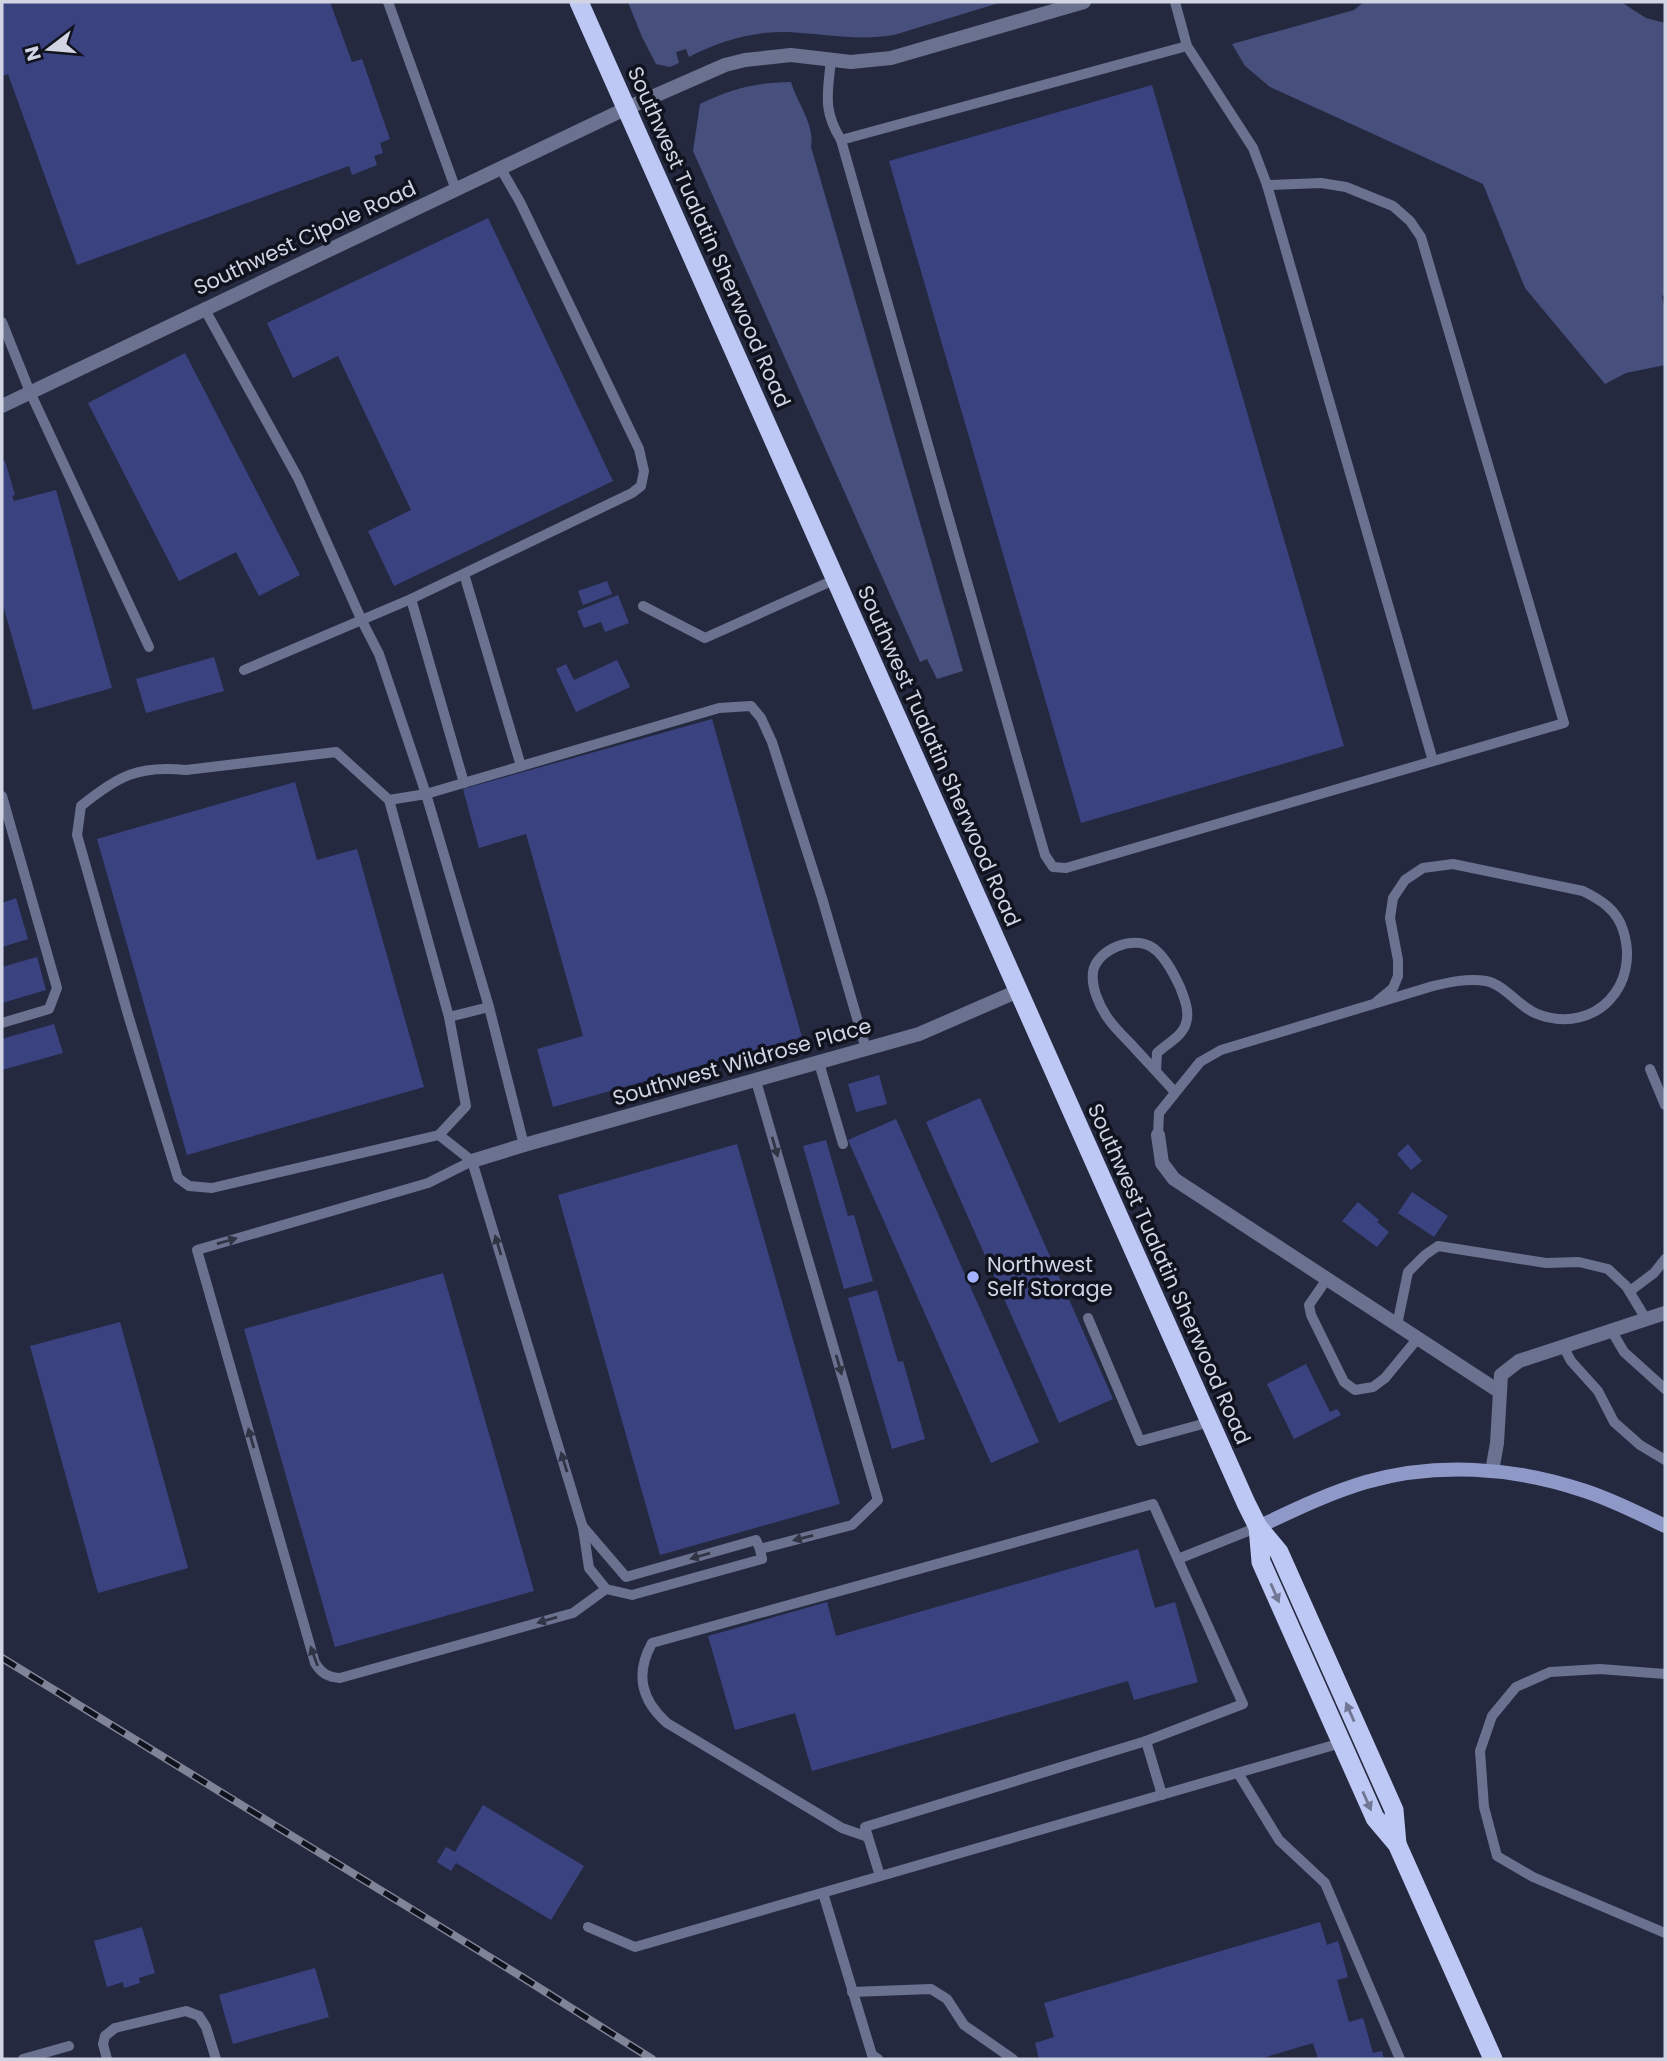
<svg xmlns="http://www.w3.org/2000/svg" width="1667" height="2061" viewBox="0 0 1667 2061" font-family="Poppins,sans-serif">
  <rect width="100%" height="100%" fill="#242940"/>
  <g fill="#474f7d">
    <path d="M628 2H1002L894 35C858 41 825 34 789 32 754 31 720 41 689 57L686 49 676 52 679 63 670 67 656 64 642 37Z"/>
    <path d="M1364 2H1621L1646 18 1665 23V293L1662 297 1665 310V365L1626 373 1605 384 1525 288 1483 184 1270 87 1245 66 1232 44 1354 10Z"/>
    <path d="M791 82C797 103 815 124 811 147L963 671 937 679 927 659 920 662 693 151 700 104C734 88 754 83 791 82Z"/>
  </g>
  <g fill="#3a4380">
    <path d="M2 2H330L352 62 362 59 390 139 380 143 383 153 374 156 377 165 352 175 349 166 77 265 8 74 2 76Z"/>
    <path d="M1152 85 1344 746 1081 823 889 161Z"/>
    <path d="M488 218 613 481 394 586 368 531 411 510 338 356 293 378 267 323Z"/>
    <path d="M185 353 300 575 259 596 236 552 179 581 88 403Z"/>
    <path d="M5 461 15 495 12 496 14 501 56 490 112 688 33 710 2 602V462Z"/>
    <path d="M607 581 612 594 583 605 578 591Z"/>
    <path d="M618 595 629 623 605 632 601 622 584 628 577 611Z"/>
    <path d="M214 657 224 691 146 713 136 679Z"/>
    <path d="M617 660 630 687 576 712 556 669 566 664 574 680Z"/>
    <path d="M712 719 802 1037 553 1107 537 1049 583 1036 526 834 479 848 463 789Z"/>
    <path d="M295 782 317 860 357 849 424 1087 187 1155 97 839Z"/>
    <path d="M16 898 28 939 2 947V903Z"/>
    <path d="M37 957 46 990 2 1003V967Z"/>
    <path d="M54 1024 63 1053 2 1070V1039Z"/>
    <path d="M879 1075 887 1104 856 1112 848 1084Z"/>
    <path d="M980 1098 1113 1399 1059 1423 926 1122Z"/>
    <path d="M896 1119 1039 1442 991 1463 848 1140Z"/>
    <path d="M826 1140 848 1216 854 1215 873 1281 844 1289 803 1146Z"/>
    <path d="M737 1144 840 1504 660 1555 558 1195Z"/>
    <path d="M1408 1144 1422 1161 1411 1170 1397 1154Z"/>
    <path d="M1412 1192 1448 1216 1434 1237 1398 1213Z"/>
    <path d="M1358 1202 1379 1220 1377 1222 1389 1232 1377 1247 1342 1221Z"/>
    <path d="M443 1273 534 1591 335 1647 244 1329Z"/>
    <path d="M877 1290 898 1362 903 1361 925 1439 892 1449 848 1298Z"/>
    <path d="M120 1322 188 1568 98 1593 30 1346Z"/>
    <path d="M1306 1364 1330 1412 1337 1409 1341 1415 1294 1439 1267 1384Z"/>
    <path d="M1138 1549 1155 1608 1175 1602 1198 1682 1134 1700 1128 1681 812 1771 795 1713 735 1730 708 1636 827 1602 836 1636Z"/>
    <path d="M483 1805 584 1866 551 1920 456 1863 451 1871 437 1862 446 1847 455 1852Z"/>
    <path d="M1320 1922 1327 1945 1338 1941 1348 1977 1337 1980 1349 2022 1363 2018 1373 2053 1382 2051 1384 2059H1318L1313 2043 1259 2059H1039L1035 2043 1054 2037 1044 2003Z"/>
    <path d="M142 1927 155 1973 139 1978 140 1983 124 1988 123 1982 107 1987 94 1941Z"/>
    <path d="M315 1968 329 2017 233 2044 219 1995Z"/>
  </g>
  <g fill="none" stroke-linecap="round" stroke-linejoin="round">
    <g stroke="#6b728f" stroke-width="10">
      <path d="M388 2 456 190"/>
      <path d="M1175 2 1187 46 1253 148 1267 185 1433 761"/>
      <path d="M831 59C828 93 822 109 841 140L1045 855 1053 867 1066 868 1564 723 1421 237 1410 221 1393 206 1346 187 1321 183 1267 185"/>
      <path d="M841 140 1187 46"/>
      <path d="M204 308 298 478 362 621 379 654 426 794 489 1007 524 1145"/>
      <path d="M2 322 30 392 149 647"/>
      <path d="M464 574 521 766"/>
      <path d="M411 599 464 783"/>
      <path d="M643 606 705 638 836 579"/>
      <path d="M244 670 411 599 632 493 641 486 644 471 639 449 520 202 501 169"/>
      <path d="M2 796 57 988 49 1009 2 1023"/>
      <path d="M389 800 449 1017 466 1106 439 1135"/>
      <path d="M449 1017 489 1007"/>
      <path d="M819 1063 843 1144"/>
      <path d="M1650 1069 1665 1105"/>
      <path d="M1156 1071 1157 1053C1166 1044 1183 1036 1186 1023 1190 1011 1184 998 1180 987 1174 974 1165 956 1153 948 1134 934 1096 950 1093 972 1091 987 1099 1005 1107 1017 1113 1026 1121 1034 1128 1041 1144 1058 1159 1075 1175 1092"/>
      <path d="M756 1081 878 1500 852 1525 760 1549 762 1559 632 1595 606 1589 589 1568 583 1528 472 1161 439 1135 212 1188 189 1186 178 1178 129 1018 77 835 81 806C118 776 138 765 186 770L336 752 389 800 426 794 719 708 751 706 761 718 772 742 822 898 866 1049"/>
      <path d="M1158 1135 1159 1113 1200 1062 1221 1050 1433 986C1450 982 1468 978 1486 981 1506 985 1520 1009 1540 1015 1596 1034 1641 985 1623 930 1617 910 1601 900 1583 891L1453 864 1423 868 1405 880 1393 898 1390 918 1398 960V976L1393 988 1375 1003"/>
      <path d="M472 1161 428 1183 197 1250 315 1663C322 1674 328 1677 340 1678L573 1613 606 1589"/>
      <path d="M1327 1279 1309 1305 1311 1315 1344 1382 1355 1390 1373 1387 1385 1378 1418 1338"/>
      <path d="M1630 1291 1654 1273 1665 1259"/>
      <path d="M1088 1318 1140 1441 1210 1422"/>
      <path d="M1397 1325 1408 1272 1425 1255 1438 1246 1546 1263 1579 1262 1608 1269 1626 1286 1646 1319"/>
      <path d="M1611 1330 1624 1352 1665 1389"/>
      <path d="M1563 1346 1571 1361 1598 1391 1614 1422 1640 1445 1665 1460"/>
      <path d="M584 1528 626 1577 756 1540 760 1549"/>
      <path d="M1178 1559 1258 1527"/>
      <path d="M1665 1674 1600 1669 1550 1672 1516 1687 1492 1716 1480 1751 1484 1807 1497 1856 1533 1877 1665 1933"/>
      <path d="M1238 1773 1279 1840 1325 1883 1400 2059"/>
      <path d="M868 1837 842 1828 667 1723C641 1700 635 1674 652 1643L1153 1504 1243 1704 1146 1741"/>
      <path d="M880 1876 865 1827 1146 1741 1162 1795"/>
      <path d="M823 1893 872 2055 878 2059"/>
      <path d="M588 1927 635 1947 1341 1743"/>
      <path d="M852 1992 931 1989 947 1999 964 2025 1013 2059"/>
      <path d="M23 2059 69 2046"/>
      <path d="M107 2059 103 2044 105 2036 115 2028 186 2011 199 2016 206 2027 216 2059"/>
    </g>
    <g stroke="#6b728f" stroke-width="14">
      <path d="M627 108 725 65 745 60 791 55 851 62 891 58 1084 2"/>
      <path d="M1158 1135 1162 1163 1174 1179 1500 1392"/>
      <path d="M472 1161 524 1145 919 1034 1018 991"/>
      <path d="M1492 1471 1497 1443 1501 1375 1519 1361 1665 1313"/>
    </g>
    <path stroke="#6b728f" stroke-width="14" d="M2 406 627 108"/>
    <path stroke="#8f99c8" stroke-width="14" d="M1258 1527C1294 1510 1329 1493 1366 1482 1436 1462 1513 1467 1582 1490 1611 1499 1638 1513 1665 1526"/>
    <g stroke="#bec8f4" stroke-width="19">
      <path d="M579 2 1246 1503 1258 1527 1279 1552 1394 1810 1397 1844"/>
      <path d="M1258 1527 1261 1562 1375 1818 1397 1844 1493 2059"/>
    </g>
    <g stroke="#808497" stroke-width="8">
      <path id="rail" d="M2 1658 522 1977 652 2059"/>
    </g>
    <use href="#rail" stroke="#10121d" stroke-width="5" stroke-dasharray="16" stroke-linecap="butt"/>
  </g>
  <defs><path id="oneway-solid" d="M-6-.8H1V-3.2L6.5 0L1 3.2V.8H-6Z" transform="scale(1.75)"/></defs>
  <g fill="#303445">
    <use href="#oneway-solid" transform="translate(775 1147) rotate(74)"/>
    <use href="#oneway-solid" transform="translate(227 1241) rotate(-16)"/>
    <use href="#oneway-solid" transform="translate(498 1245) rotate(-107)"/>
    <use href="#oneway-solid" transform="translate(839 1365) rotate(74)"/>
    <use href="#oneway-solid" transform="translate(251 1438) rotate(-106)"/>
    <use href="#oneway-solid" transform="translate(564 1462) rotate(-107)"/>
    <use href="#oneway-solid" transform="translate(803 1538) rotate(166)"/>
    <use href="#oneway-solid" transform="translate(700 1556) rotate(164)"/>
    <use href="#oneway-solid" transform="translate(547 1620) rotate(164)"/>
    <use href="#oneway-solid" transform="translate(314 1656) rotate(-110)"/>
  </g>
  <g fill="#707693">
    <use href="#oneway-solid" transform="translate(1275 1593) rotate(66)"/>
    <use href="#oneway-solid" transform="translate(1350 1712) rotate(-114)"/>
    <use href="#oneway-solid" transform="translate(1367 1801) rotate(66)"/>
  </g>
  <circle fill="#a3b2fd" stroke="#10121d" stroke-width="2.5" cx="973" cy="1277" r="7"/>
  <g text-anchor="middle" stroke-width="7" stroke-linejoin="round" paint-order="stroke">
    <g font-size="21" fill="#d0d4e3" stroke="#10121d">
      <text transform="translate(709 237) rotate(66)" y="7">Southwest Tualatin Sherwood Road</text>
      <text transform="translate(305 238) rotate(-25)" y="7">Southwest Cipole Road</text>
      <text transform="translate(939 756) rotate(66)" y="7">Southwest Tualatin Sherwood Road</text>
      <text transform="translate(742 1062) rotate(-16)" y="7">Southwest Wildrose Place</text>
      <text transform="translate(1169 1274) rotate(66)" y="7">Southwest Tualatin Sherwood Road</text>
    </g>
    <g font-size="21" fill="#d0d4e3" stroke="#10121d" text-anchor="start">
      <text x="987" y="1272">Northwest<tspan x="987" dy="24">Self Storage</tspan></text>
    </g>
  </g>
  <rect width="1667" height="2061" fill="none" stroke="#d0d4e3" stroke-width="7"/>
  <g transform="translate(49 49) rotate(254)" stroke="#10121d" stroke-width="5" paint-order="stroke">
  <path d="M0-5L12 26L0 18L-12 26Z" fill="#d0d4e3"/>
  <text y="-10" font-size="19" font-weight="bold" text-anchor="middle" fill="#d0d4e3">N</text>
  </g>
</svg>
